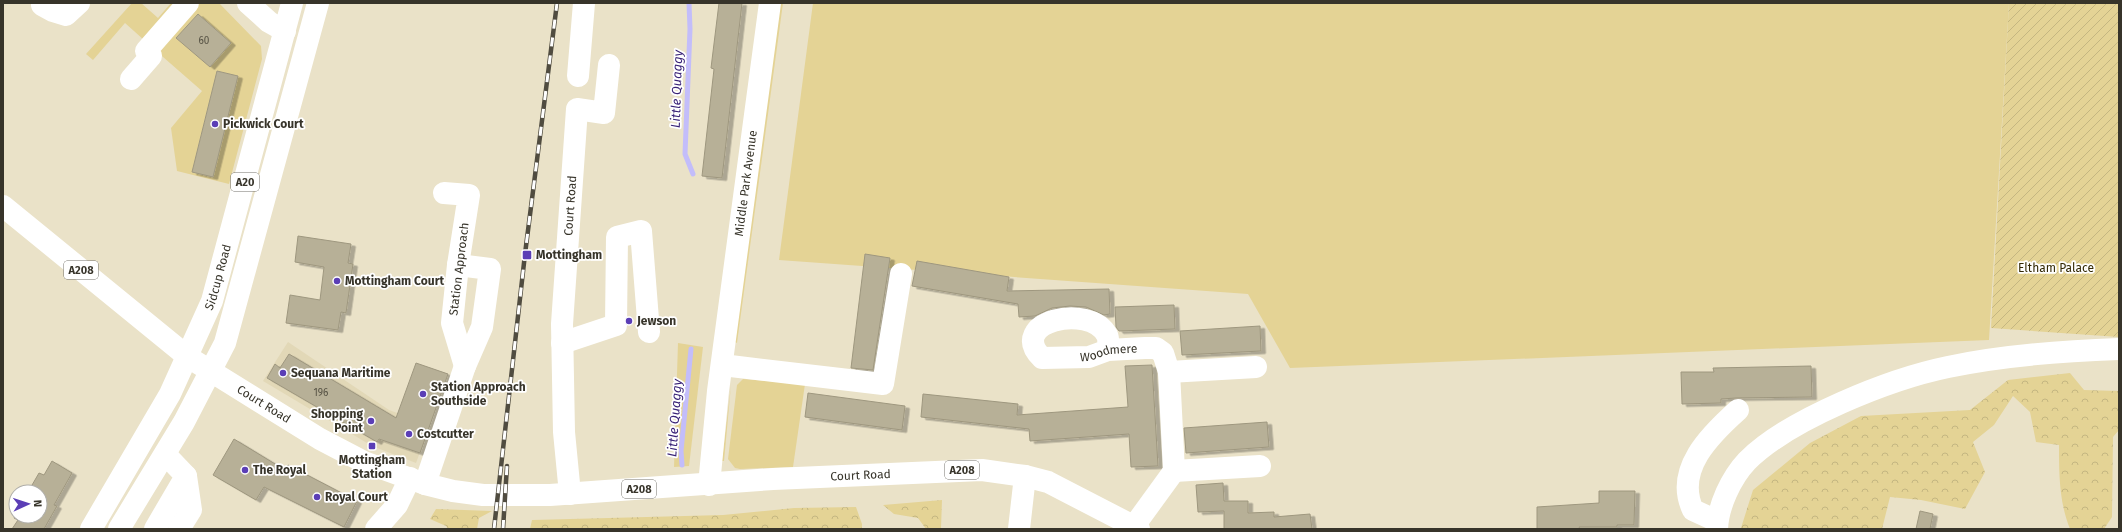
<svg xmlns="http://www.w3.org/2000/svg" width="2122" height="532" viewBox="0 0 2122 532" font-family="'Fira Sans',sans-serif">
  <defs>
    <pattern id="forest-crowns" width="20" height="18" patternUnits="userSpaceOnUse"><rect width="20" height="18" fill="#e4d395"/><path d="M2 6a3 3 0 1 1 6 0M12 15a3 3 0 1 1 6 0" fill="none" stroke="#c4b681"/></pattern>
    <pattern id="garden-furrows" width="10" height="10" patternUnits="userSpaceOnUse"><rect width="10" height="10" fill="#e4d395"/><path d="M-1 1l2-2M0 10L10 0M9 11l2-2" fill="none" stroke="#c4b681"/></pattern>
    <filter id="shadow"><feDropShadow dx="4.5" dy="2.5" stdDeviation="0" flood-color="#0004"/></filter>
  </defs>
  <rect width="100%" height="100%" fill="#eae2c8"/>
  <path fill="#e2d8b7" d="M288 342 389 410 430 425 416 463 372 446 263 381Z"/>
  <g fill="#e4d395" fill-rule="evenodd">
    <path d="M132 3H141L158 18 171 3H176L144 40 125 23 93 60 86 54Z"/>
    <path d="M197 3H219L261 46 262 59 229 184 177 171 171 128 202 91 155 50ZM198 14 231 43 210 67 177 38ZM217 71 238 76 213 177 192 172Z"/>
    <path d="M780 3H783L737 343 735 342Z"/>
    <path d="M813 3H2009L1989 340 1290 368 1248 294 779 260Z"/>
    <path d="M678 343 703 347 689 466 674 467Z"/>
    <path d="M743 379 805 384 793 467 740 469 735 468 728 459 737 385Z"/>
    <path d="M731 385 724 461H722Z"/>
  </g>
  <g fill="url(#forest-crowns)">
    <path d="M2070 373 2084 390 2119 391V430L2113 437 2112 517 2104 529H2070C2059 502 2059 473 2059 445L2036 442 2030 412 2013 396 1994 425 1973 442 1985 472 1965 509 1921 500 1890 497 1882 529 1741 528 1753 490 1810 443 1861 416 1970 410 2008 380Z"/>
    <path d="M942 500 941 529H926L918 518 894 514 883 505Z"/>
    <path d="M856 507 862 524V529H530L532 520 723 515 794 508Z"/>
    <path d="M436 509 492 511 479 518 477 529H448L446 526 430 519Z"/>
  </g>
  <path fill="url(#garden-furrows)" d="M2009 3H2119V337L1991 328Z"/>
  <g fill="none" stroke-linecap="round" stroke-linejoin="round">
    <g stroke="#c3bdfa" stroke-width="5">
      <path d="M689 3 690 29 685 154 693 174"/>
      <path d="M682 465 681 451 691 349"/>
    </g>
  </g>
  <g fill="#b7b097" stroke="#9e977f" filter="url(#shadow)">
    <path d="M719 3H742L722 178 702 176 714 69 711 68Z"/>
    <path d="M198 14 231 43 210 67 176 38Z"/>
    <path d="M217 71 238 76 213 177 192 172Z"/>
    <path d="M298 236 351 244 348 263 353 264 346 313 341 312 338 330 286 323 290 295 320 300 324 267 295 262Z"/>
    <path d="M865 254 890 258 873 370 851 368Z"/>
    <path d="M917 261 1009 277 1007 291 1109 289 1110 314 1104 315 1086 307 1070 306 1052 308 1035 316 1019 317 1018 304 912 286Z"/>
    <path d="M1174 305 1175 329 1119 331 1116 327 1115 307Z"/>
    <path d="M1260 326 1261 351 1182 355 1180 331Z"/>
    <path d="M289 354 396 418 416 363 448 374 420 453 379 439 377 442 267 378 275 364 280 368Z"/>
    <path d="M1152 365 1158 466 1131 467 1129 434 1030 441 1029 429 921 417 923 394 1018 404 1017 415 1128 407 1125 366Z"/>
    <path d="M1811 366 1812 397 1736 398 1721 399V403L1682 404 1681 372H1714L1713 368Z"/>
    <path d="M808 393 905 406 902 430 805 417Z"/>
    <path d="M1267 422 1269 447 1186 453 1184 428Z"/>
    <path d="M234 439 285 470 288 465 357 501 344 527 264 487 256 500 213 475Z"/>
    <path d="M52 461 72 473 54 505 57 506 44 529H12L18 520 14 518 16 514V516H40V492H28L39 473 44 475Z"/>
    <path d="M1223 483 1224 501H1248V513L1274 512V517L1310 514 1312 529H1224V511L1198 512 1196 485Z"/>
    <path d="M1599 491H1635L1634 525H1617V527H1579L1580 529H1537V507L1599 503Z"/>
    <path d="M1920 511 1933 514 1930 529H1916Z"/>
  </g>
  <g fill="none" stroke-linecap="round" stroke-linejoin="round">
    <g stroke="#fff" stroke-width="22">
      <path d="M248 3 269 22 285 31"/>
      <path d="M42 5 53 11 66 15 79 3"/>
      <path d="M578 76 584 3"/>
      <path d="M131 79 151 56 146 51 188 3"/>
      <path d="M444 193 469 195 458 265 452 323 465 366"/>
      <path d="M562 343 616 325 617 237 641 231 649 332"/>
      <path id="s1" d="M1108 350C1108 345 1109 339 1107 335 1089 302 1006 322 1042 358L1089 357 1108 350 1145 348H1156L1163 353 1169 372 1174 471 1134 526"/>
      <path d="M722 365 883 384 901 274"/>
      <path d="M1169 372 1256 367"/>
      <path d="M1174 471 1260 466"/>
      <path d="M425 484 465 366 482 327 490 269 458 265"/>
      <path id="s2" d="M709 485 718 391 770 3"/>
      <path id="s3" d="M570 494 564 432 562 324 577 109 604 113 609 65"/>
      <path d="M1717 521 1693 510C1674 470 1710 435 1738 410"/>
      <path d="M155 529 186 476 165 454"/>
      <path d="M179 529 191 510 186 476"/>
      <path d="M376 529 397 505 410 478"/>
      <path d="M1019 529 1025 476"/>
      <path d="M1717 529C1718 506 1731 478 1747 461 1789 419 1890 379 1948 367 2004 355 2062 351 2119 349"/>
    </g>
    <path stroke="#fff" stroke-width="22" id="s4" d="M3 206 188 357 320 439 364 462 425 484 453 491 483 495H550L773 479 982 470 1025 476 1048 482 1139 529"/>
    <g stroke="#fff" stroke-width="22">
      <path id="s5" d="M91 529 170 394 212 301 292 3"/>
      <path d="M119 529 184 422 225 343 318 3"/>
    </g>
    <g stroke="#504c40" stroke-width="4.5">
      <g id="rail">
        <path d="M494 529 525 254 557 3"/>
        <path d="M503 529 507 466"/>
      </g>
    </g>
    <use href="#rail" stroke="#fff" stroke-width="3" stroke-dasharray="9" stroke-linecap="butt"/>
  </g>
  <g fill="#5b3eb6" stroke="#fff" stroke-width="1.5">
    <circle cx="215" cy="124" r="4"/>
    <rect x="522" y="250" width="10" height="10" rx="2"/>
    <circle cx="337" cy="281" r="4"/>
    <circle cx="629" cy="321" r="4"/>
    <circle cx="283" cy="373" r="4"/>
    <circle cx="423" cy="394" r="4"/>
    <circle cx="371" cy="421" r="4"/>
    <circle cx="409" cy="434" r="4"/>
    <rect x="368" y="442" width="8" height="8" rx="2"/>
    <circle cx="245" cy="470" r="4"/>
    <circle cx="317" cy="497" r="4"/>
  </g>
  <g text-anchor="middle" stroke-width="3.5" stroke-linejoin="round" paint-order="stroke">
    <g font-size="10" fill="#575345">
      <text x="204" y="44">60</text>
      <text x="321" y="396">196</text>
    </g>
    <g fill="#fff" stroke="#73716a" stroke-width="1">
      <rect x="231" y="173" width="28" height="18" rx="3"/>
      <rect x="64" y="261" width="34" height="18" rx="3"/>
      <rect x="945" y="461" width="34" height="18" rx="3"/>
      <rect x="622" y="480" width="34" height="18" rx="3"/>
    </g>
    <g font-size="11" font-weight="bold" fill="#37342a">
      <text x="245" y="186">A20</text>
      <text x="81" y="274">A208</text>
      <text x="962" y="474">A208</text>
      <text x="639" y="493">A208</text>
    </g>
    <g font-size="12" font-weight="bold" fill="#37342a" stroke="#fff" text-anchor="start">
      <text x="223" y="128">Pickwick Court</text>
      <text x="536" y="259">Mottingham</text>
      <text x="345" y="285">Mottingham Court</text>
      <text x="637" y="325">Jewson</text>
      <text x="291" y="377">Sequana Maritime</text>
      <text x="431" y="391">Station Approach<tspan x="431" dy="14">Southside</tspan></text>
      <text x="363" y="418" text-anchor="end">Shopping<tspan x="363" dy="14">Point</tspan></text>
      <text x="417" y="438">Costcutter</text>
      <text x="372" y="464" text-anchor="middle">Mottingham<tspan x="372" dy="14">Station</tspan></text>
      <text x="253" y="474">The Royal</text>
      <text x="325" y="501">Royal Court</text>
    </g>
    <g font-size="12" fill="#37342a" stroke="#fff">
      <text dy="4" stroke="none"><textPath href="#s2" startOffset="304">Middle Park Avenue</textPath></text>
      <text dy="4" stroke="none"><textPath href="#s3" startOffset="289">Court Road</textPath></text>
      <text transform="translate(459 269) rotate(-83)" y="4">Station Approach</text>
      <text dy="4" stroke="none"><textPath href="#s5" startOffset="283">Sidcup Road</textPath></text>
      <text dy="4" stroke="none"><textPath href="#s1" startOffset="192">Woodmere</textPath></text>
      <text dy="4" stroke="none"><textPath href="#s4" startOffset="328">Court Road</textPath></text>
      <text dy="4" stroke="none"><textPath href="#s4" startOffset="946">Court Road</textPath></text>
    </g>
    <g font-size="12" fill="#332904" stroke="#fff">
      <text x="2056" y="272">Eltham Palace</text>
    </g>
    <g font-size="13" font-style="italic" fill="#392377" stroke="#fff">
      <text transform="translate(676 89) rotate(-88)" y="5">Little Quaggy</text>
      <text transform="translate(674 418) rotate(-86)" y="5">Little Quaggy</text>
    </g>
  </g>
  <rect width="2122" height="532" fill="none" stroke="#37342a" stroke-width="8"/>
  <g transform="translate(28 504) rotate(87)"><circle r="19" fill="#ffffff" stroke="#afaeaa"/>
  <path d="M0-3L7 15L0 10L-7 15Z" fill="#5b3eb6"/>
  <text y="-6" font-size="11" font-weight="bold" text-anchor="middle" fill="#37342a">N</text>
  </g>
</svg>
